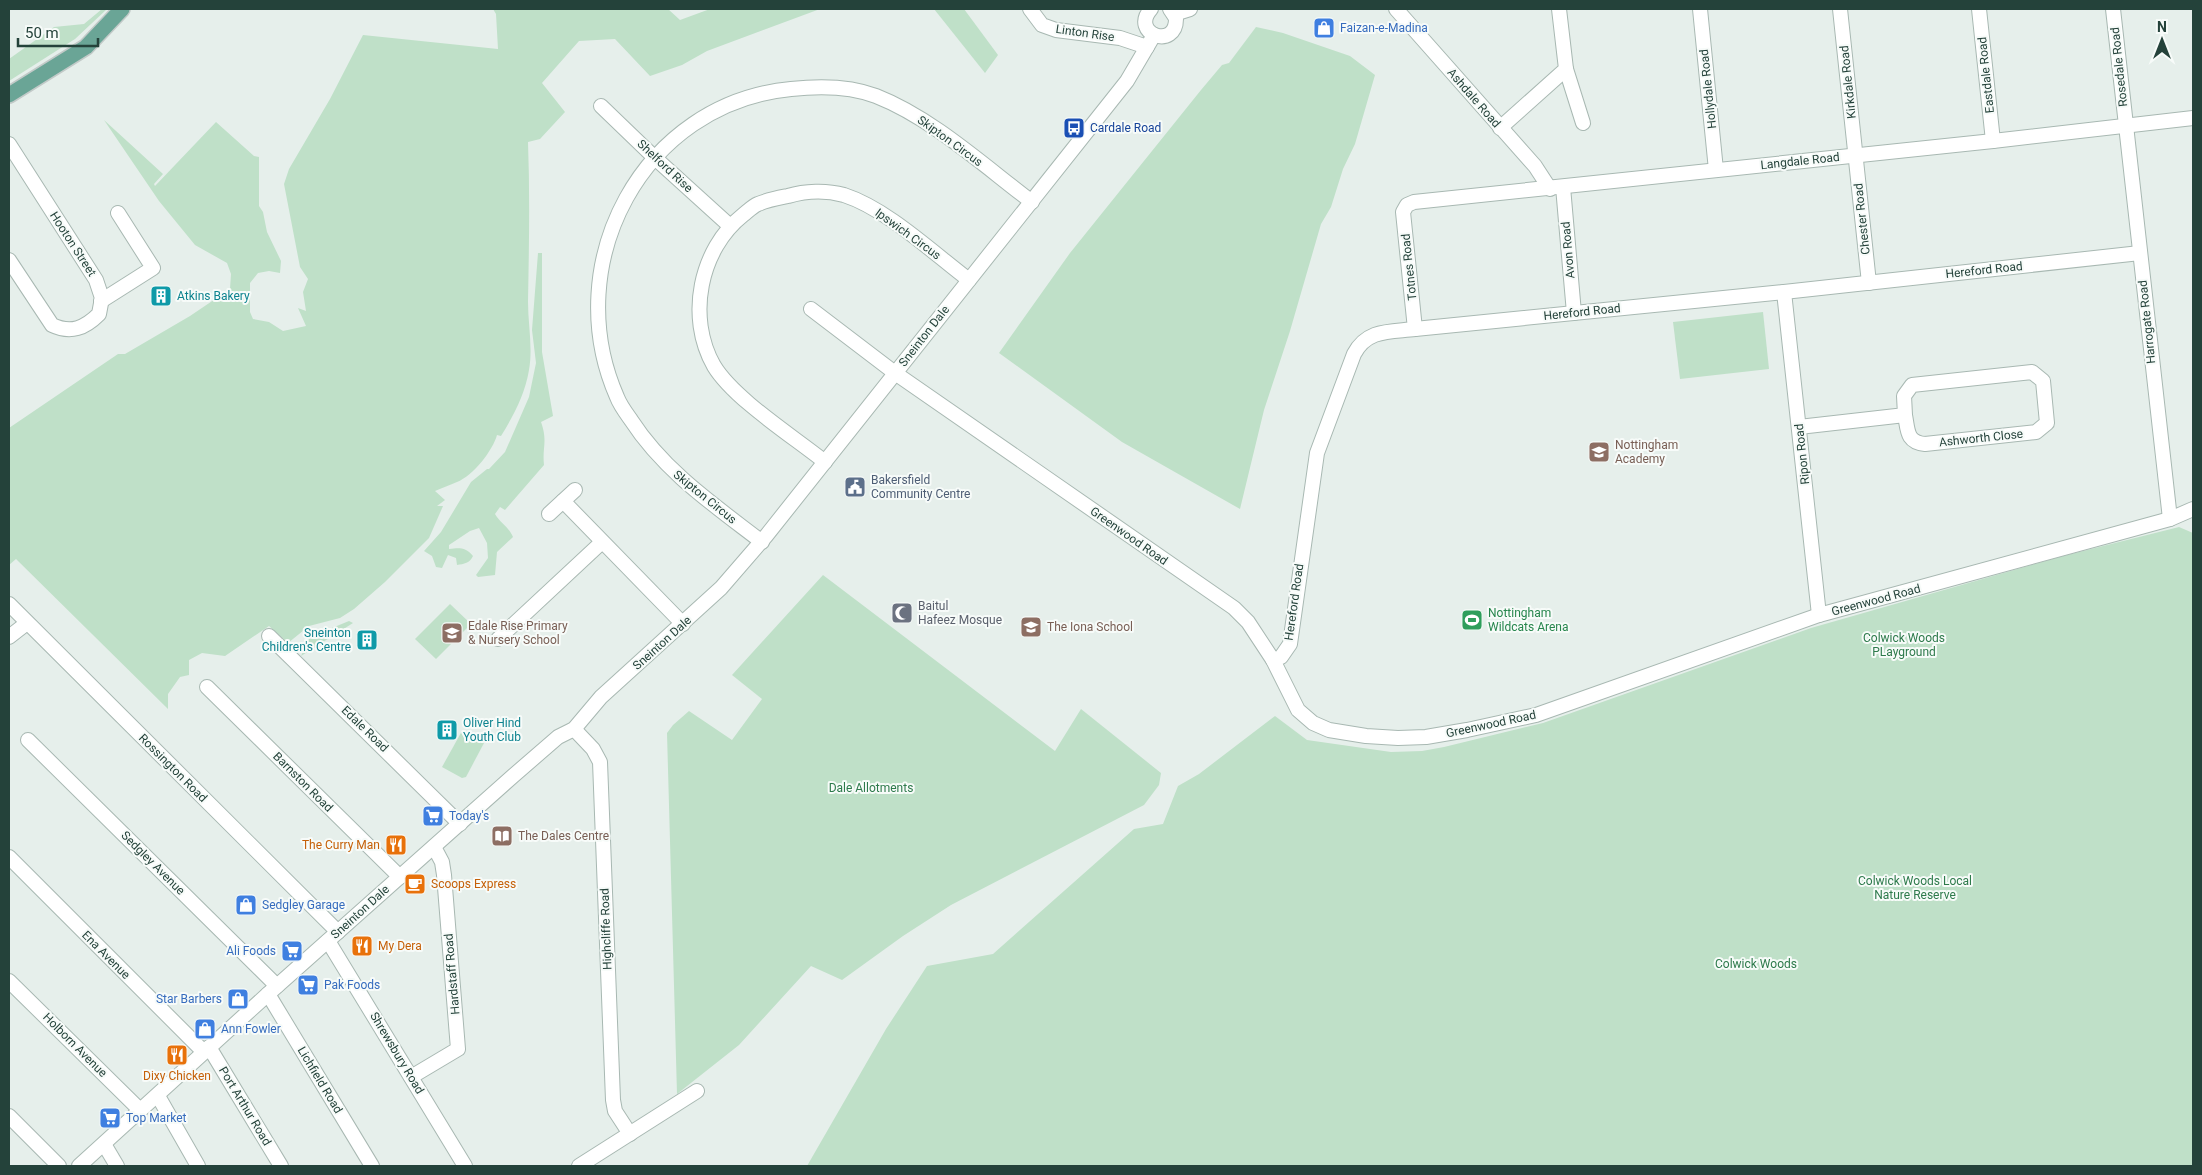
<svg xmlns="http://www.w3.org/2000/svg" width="2202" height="1175" viewBox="0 0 2202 1175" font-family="Roboto,sans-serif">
  <rect width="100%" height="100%" fill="#e6efeb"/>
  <g fill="#bfe0c8">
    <path d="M102 9H107L75 39 9 81V59L54 27 84 24Z"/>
    <path d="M493 9H668L680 20 710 9H820L707 51 682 65 650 76 615 39 579 41 542 83 565 112 540 139 528 142C530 195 529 248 528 302 528 324 533 348 529 370 525 394 514 415 501 436L497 435C493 450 473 476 457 482 450 485 442 488 435 491L445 500 437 506H443L429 538 385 582 354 609 340 618 309 626 288 643 269 626 225 656 202 653 189 660V675L180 677 168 694V709L16 559 9 565V428L118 354H125L190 316 230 289 231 274 227 263 195 245 159 201 104 120 163 174 154 184 155 186 216 122 254 156 259 157V206L263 212 267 232 281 261 280 273 269 271 258 273 250 283V312L253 319 269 322 283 331 306 326 298 308 306 311 303 292 308 279 300 267 284 184 289 169 330 99 363 35 498 49 496 14Z"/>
    <path d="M934 9H964L998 55 985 73Z"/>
    <path d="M1256 27 1283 33 1350 56 1375 75 1355 144 1343 169 1331 207 1321 224 1290 331 1264 410 1240 509 1122 442 999 353 1070 253 1201 90 1222 65 1229 63Z"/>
    <path d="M538 253H542V352L553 416 541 422C548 442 542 447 544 465L505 510 500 507 495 514C500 523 509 527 513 537L497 552 495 575 478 577 476 575 488 558 487 543 479 528 470 531 449 545V549C460 548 465 547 473 556 470 563 464 564 457 565L456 558 448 555 442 568 436 567 432 556 424 551 441 532 471 482 487 469H489L505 452 529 397 536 363 532 330Z"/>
    <path d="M1763 312 1769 369 1680 379 1673 322Z"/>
    <path d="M2179 527 2193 533V1166H807L886 1029 927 966 993 954 1134 829 1163 824 1178 786 1199 774 1275 716 1307 740 1391 752 1422 751 1444 747 1543 723 1811 628 2063 556Z"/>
    <path d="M823 575 1055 751 1081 709 1161 773 1159 785 1144 805 951 905 903 936 842 980 811 966 739 1045 677 1094 667 733 673 725 689 711 732 740 762 699 732 675Z"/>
    <path d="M450 604 471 624 436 659 415 639Z"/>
    <path d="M349 621 353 623 301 656 310 637Z"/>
    <path d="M462 731 484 743 466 777 462 778 442 767Z"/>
  </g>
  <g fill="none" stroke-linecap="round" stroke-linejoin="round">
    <g stroke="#a8b8b2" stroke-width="16">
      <g id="minor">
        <path d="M1030 9 1042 25 1056 30 1120 38 1147 47"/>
        <path d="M1151 9C1129 34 1177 51 1176 18L1170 9"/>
        <path d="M1396 9 1535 166 1550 189"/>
        <path d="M1700 9 1716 170"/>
        <path d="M1840 9 1869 283"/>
        <path d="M1979 9 1993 141"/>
        <path d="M2113 9 2170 519"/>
        <path d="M1174 14 1190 9"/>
        <path d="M1566 69 1583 123"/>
        <path d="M601 106 655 158 730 226"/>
        <path d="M1500 128 1566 69 1559 9"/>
        <path d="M9 144 96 280 102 298 99 314C85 328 71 334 52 325L9 260"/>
        <path d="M1563 187 1574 313"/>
        <path d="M1784 292 1819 615"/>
        <path d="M101 301 153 268 118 213"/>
        <path d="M811 309 895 373 1234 608 1248 622 1273 660 1298 710 1313 723 1329 730 1366 736 1398 738 1426 737 1467 730 1536 715 1819 615 2170 519 2193 509"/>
        <path d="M1415 329 1403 212 1407 205 1414 202 1993 141 2193 118"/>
        <path d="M1799 427 1905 415 1904 396 1912 385 2032 372 2043 381 2047 423 2036 432 1925 444C1906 442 1908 430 1905 415"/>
        <path d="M825 462C794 437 734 399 714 366 686 317 700 249 743 215 748 211 753 206 758 204 767 200 778 198 788 196 805 191 826 190 844 195 887 209 932 252 969 280"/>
        <path d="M563 501 683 624"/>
        <path d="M549 514 575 490"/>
        <path d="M762 542C714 505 664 471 631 420 626 413 620 405 617 397 558 263 643 103 791 89 818 86 850 86 876 96 932 118 983 165 1032 202"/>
        <path d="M9 604 338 932"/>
        <path d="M269 636 460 824"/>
        <path d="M9 637 27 623"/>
        <path d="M498 639 602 542"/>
        <path d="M1273 660 1281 657 1290 644 1317 453 1354 354C1367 329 1390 332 1415 329L1784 292 2140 253"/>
        <path d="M207 687 400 877"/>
        <path d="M574 729 593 749 600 762 613 1100 615 1111 630 1134"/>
        <path d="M28 740 277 986"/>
        <path d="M9 857 204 1052"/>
        <path d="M328 941 465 1166"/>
        <path d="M9 981 140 1110"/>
        <path d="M268 994 372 1166"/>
        <path d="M209 1047 281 1166"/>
        <path d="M411 1077 458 1049 444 875 442 862 434 847"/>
        <path d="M158 1096 198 1166"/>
        <path d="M9 1116 59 1166"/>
        <path d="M104 1144 117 1166"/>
        <path d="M79 1166 268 994 513 776 558 737 574 729 601 697 721 588 766 536 1127 81 1154 35"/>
        <path d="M579 1166 697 1091"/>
      </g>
    </g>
    <g stroke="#c2cac8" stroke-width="18">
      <path id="major" d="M9 95 86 47 122 9"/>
    </g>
    <use href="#minor" stroke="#fff" stroke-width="14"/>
    <use href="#major" stroke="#6aa596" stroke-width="15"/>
  </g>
  <defs>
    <g id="shop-square" transform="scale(1.125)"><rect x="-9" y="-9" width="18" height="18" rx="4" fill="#3f7fe0" stroke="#f7fbf9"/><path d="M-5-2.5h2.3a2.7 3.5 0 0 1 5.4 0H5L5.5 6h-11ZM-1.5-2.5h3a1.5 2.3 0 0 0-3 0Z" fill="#fff"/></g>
    <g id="bus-square" transform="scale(1.125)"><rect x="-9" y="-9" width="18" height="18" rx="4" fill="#1a4fb4" stroke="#f7fbf9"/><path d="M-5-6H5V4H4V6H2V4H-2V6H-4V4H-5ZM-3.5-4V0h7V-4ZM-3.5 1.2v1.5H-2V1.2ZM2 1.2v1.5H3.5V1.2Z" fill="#fff"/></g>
    <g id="building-square" transform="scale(1.125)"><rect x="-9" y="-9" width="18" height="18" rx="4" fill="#0f9aa8" stroke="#f7fbf9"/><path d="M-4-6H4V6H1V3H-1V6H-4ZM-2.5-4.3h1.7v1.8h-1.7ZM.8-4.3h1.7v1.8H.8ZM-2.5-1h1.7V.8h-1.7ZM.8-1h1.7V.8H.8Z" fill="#fff"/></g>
    <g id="school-square" transform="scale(1.125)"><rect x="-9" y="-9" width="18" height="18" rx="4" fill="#8d6e63" stroke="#f7fbf9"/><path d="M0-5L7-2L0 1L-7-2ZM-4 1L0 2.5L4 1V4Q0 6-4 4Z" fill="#fff"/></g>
    <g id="civic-square" transform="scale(1.125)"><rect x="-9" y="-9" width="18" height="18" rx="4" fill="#5c6f8a" stroke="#f7fbf9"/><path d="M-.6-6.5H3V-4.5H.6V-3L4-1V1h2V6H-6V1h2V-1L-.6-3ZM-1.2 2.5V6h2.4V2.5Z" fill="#fff"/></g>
    <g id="mosque-square" transform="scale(1.125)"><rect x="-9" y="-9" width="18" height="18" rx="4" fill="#6b7280" stroke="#f7fbf9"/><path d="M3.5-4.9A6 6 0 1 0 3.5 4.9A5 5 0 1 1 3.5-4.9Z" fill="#fff"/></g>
    <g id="stadium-square" transform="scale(1.125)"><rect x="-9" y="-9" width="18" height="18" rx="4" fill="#2e9e5b" stroke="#f7fbf9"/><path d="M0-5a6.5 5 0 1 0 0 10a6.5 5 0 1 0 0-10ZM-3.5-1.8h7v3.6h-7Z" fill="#fff"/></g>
    <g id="supermarket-square" transform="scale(1.125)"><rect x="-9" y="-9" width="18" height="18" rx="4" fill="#3f7fe0" stroke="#f7fbf9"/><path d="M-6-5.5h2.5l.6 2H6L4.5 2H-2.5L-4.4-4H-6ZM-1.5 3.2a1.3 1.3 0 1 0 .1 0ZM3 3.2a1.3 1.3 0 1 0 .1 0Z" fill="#fff"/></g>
    <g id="library-square" transform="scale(1.125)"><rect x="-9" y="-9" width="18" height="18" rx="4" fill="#8d6e63" stroke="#f7fbf9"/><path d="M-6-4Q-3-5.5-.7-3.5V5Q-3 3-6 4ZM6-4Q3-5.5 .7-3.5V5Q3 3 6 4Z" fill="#fff"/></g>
    <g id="restaurant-square" transform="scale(1.125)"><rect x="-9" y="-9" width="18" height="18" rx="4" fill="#e8710a" stroke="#f7fbf9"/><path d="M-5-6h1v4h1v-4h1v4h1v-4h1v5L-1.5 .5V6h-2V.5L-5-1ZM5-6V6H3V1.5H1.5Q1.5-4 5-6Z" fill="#fff"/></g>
    <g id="cafe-square" transform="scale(1.125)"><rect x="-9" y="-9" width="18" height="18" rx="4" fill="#e8710a" stroke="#f7fbf9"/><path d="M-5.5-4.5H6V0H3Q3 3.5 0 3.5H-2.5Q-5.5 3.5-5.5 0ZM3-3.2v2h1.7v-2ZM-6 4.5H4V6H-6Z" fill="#fff"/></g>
  </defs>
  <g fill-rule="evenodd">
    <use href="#shop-square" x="1324" y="28"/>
    <use href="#bus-square" x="1074" y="128"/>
    <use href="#building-square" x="161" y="296"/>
    <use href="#school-square" x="1599" y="452"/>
    <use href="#civic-square" x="855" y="487"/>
    <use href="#mosque-square" x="902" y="613"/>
    <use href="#stadium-square" x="1472" y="620"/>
    <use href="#school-square" x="1031" y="627"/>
    <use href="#school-square" x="452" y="633"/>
    <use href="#building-square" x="367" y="640"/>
    <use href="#building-square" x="447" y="730"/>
    <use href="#supermarket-square" x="433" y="816"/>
    <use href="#library-square" x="502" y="836"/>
    <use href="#restaurant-square" x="396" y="845"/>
    <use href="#cafe-square" x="415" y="884"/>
    <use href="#shop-square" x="246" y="905"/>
    <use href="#restaurant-square" x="362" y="946"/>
    <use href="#supermarket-square" x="292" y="951"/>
    <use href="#supermarket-square" x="308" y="985"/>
    <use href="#shop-square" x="238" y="999"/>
    <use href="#shop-square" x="205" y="1029"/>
    <use href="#restaurant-square" x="177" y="1055"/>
    <use href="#supermarket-square" x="110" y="1118"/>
  </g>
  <g text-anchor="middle" stroke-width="4" stroke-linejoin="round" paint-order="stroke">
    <g font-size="12" fill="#366cbe" stroke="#f7fbf9" text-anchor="start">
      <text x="1340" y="32">Faizan-e-Madina</text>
      <text x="449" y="820">Today's</text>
      <text x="262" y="909">Sedgley Garage</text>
      <text x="276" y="955" text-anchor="end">Ali Foods</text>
      <text x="324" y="989">Pak Foods</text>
      <text x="222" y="1003" text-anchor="end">Star Barbers</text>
      <text x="221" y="1033">Ann Fowler</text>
      <text x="126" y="1122">Top Market</text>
    </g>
    <g font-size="12" fill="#24423a" stroke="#f7fbf9">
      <text transform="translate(1085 33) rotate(8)" y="4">Linton Rise</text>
      <text transform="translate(2119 67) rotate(-96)" y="4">Rosedale Road</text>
      <text transform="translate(1986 75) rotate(-96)" y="4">Eastdale Road</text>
      <text transform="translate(1848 82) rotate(-96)" y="4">Kirkdale Road</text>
      <text transform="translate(1708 89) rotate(-96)" y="4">Hollydale Road</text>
      <text transform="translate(1474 98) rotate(49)" y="4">Ashdale Road</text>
      <text transform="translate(950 141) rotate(36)" y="4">Skipton Circus</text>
      <text transform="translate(1800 161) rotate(-6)" y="4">Langdale Road</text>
      <text transform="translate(665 166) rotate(43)" y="4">Shelford Rise</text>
      <text transform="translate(1862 219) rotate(-96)" y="4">Chester Road</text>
      <text transform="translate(908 234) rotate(36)" y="4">Ipswich Circus</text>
      <text transform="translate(73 244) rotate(57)" y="4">Hooton Street</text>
      <text transform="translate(1568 250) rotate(-95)" y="4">Avon Road</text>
      <text transform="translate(1409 267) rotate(-96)" y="4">Totnes Road</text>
      <text transform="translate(1984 270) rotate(-6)" y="4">Hereford Road</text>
      <text transform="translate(1582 312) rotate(-6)" y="4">Hereford Road</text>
      <text transform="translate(2147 322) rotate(-96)" y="4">Harrogate Road</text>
      <text transform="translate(924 336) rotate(-52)" y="4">Sneinton Dale</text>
      <text transform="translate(1981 438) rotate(-6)" y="4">Ashworth Close</text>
      <text transform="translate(1802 454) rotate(-96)" y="4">Ripon Road</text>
      <text transform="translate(705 497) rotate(39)" y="4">Skipton Circus</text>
      <text transform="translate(1129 536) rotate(35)" y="4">Greenwood Road</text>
      <text transform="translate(1876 600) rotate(-15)" y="4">Greenwood Road</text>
      <text transform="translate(1294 602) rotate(-82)" y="4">Hereford Road</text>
      <text transform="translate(662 643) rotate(-42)" y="4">Sneinton Dale</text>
      <text transform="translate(1491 724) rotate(-12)" y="4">Greenwood Road</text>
      <text transform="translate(365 729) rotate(44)" y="4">Edale Road</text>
      <text transform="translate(173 768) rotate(45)" y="4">Rossington Road</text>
      <text transform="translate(303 782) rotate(45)" y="4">Barnston Road</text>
      <text transform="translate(153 863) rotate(45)" y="4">Sedgley Avenue</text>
      <text transform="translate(360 912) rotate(-42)" y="4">Sneinton Dale</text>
      <text transform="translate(606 929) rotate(-92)" y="4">Highcliffe Road</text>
      <text transform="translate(106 955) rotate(45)" y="4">Ena Avenue</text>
      <text transform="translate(452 974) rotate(-95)" y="4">Hardstaff Road</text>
      <text transform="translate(75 1045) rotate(45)" y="4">Holborn Avenue</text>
      <text transform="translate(397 1053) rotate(59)" y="4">Shrewsbury Road</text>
      <text transform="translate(320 1080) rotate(59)" y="4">Lichfield Road</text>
      <text transform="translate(245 1106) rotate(59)" y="4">Port Arthur Road</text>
    </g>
    <g font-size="12" fill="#164399" stroke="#f7fbf9" text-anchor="start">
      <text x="1090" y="132">Cardale Road</text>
    </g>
    <g font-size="12" fill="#0d838f" stroke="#f7fbf9" text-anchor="start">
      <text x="177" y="300">Atkins Bakery</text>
      <text x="351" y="637" text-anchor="end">Sneinton<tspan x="351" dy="14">Children's Centre</tspan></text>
      <text x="463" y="727">Oliver Hind<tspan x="463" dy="14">Youth Club</tspan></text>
    </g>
    <g font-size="12" fill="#785e54" stroke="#f7fbf9" text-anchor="start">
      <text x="1615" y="449">Nottingham<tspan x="1615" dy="14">Academy</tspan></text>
      <text x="468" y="630">Edale Rise Primary<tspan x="468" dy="14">&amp; Nursery School</tspan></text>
      <text x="1047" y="631">The Iona School</text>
      <text x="518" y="840">The Dales Centre</text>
    </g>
    <g font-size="12" fill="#4e5e75" stroke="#f7fbf9" text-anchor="start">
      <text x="871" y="484">Bakersfield<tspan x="871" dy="14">Community Centre</tspan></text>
    </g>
    <g font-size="12" fill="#5b616d" stroke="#f7fbf9" text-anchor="start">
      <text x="918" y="610">Baitul<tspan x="918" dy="14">Hafeez Mosque</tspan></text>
    </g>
    <g font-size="12" fill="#27864d" stroke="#f7fbf9" text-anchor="start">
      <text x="1488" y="617">Nottingham<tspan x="1488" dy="14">Wildcats Arena</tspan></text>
    </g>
    <g font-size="12" fill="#2d7a4b" stroke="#f7fbf9">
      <text x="1904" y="642">Colwick Woods<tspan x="1904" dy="14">PLayground</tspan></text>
      <text x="871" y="792">Dale Allotments</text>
      <text x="1915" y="885">Colwick Woods Local<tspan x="1915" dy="14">Nature Reserve</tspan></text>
      <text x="1756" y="968">Colwick Woods</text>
    </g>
    <g font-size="12" fill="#c56008" stroke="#f7fbf9" text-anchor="start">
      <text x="380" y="849" text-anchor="end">The Curry Man</text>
      <text x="431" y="888">Scoops Express</text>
      <text x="378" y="950">My Dera</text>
      <text x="177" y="1080" text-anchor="middle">Dixy Chicken</text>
    </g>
  </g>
  <rect width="2202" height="1175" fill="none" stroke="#24423a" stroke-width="20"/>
  <g transform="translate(2162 40)" stroke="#f7fbf9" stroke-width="4" paint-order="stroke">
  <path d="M0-4L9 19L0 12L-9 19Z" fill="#24423a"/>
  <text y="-8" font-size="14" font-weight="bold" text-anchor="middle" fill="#24423a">N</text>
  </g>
  <path d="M18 38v8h80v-8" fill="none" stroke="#24423a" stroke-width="2.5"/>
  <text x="25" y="38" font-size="15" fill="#24423a" stroke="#f7fbf9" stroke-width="4" paint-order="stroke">50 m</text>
</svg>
